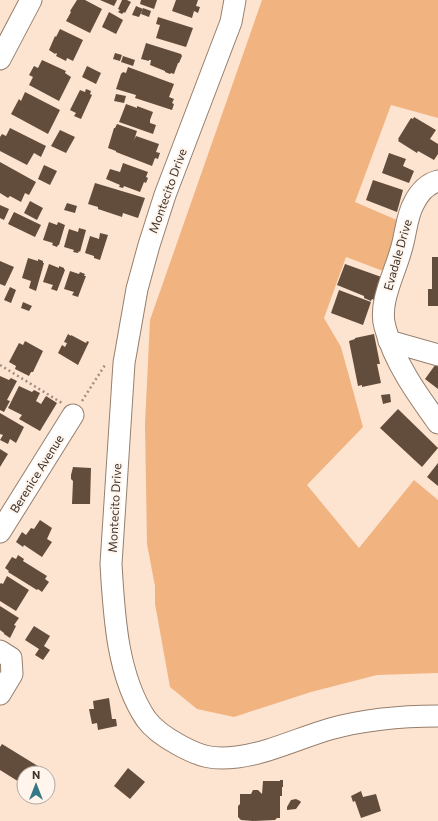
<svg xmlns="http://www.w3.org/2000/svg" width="438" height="821" viewBox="0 0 438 821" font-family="Commissioner,sans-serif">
  <rect width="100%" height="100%" fill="#fde4d1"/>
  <path fill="#f1b380" d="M262 0H438V118L391 105 355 202 399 221 391 274 346 257 324 318 341 347 363 427 307 485 359 548 414 480 438 500V673L377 675 311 692 234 717 197 709 170 687 155 604V586L147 544 145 424 150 320Z"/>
  <g fill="#624d3d">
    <path d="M77 0H85L102 9 90 33 66 21 71 12 70 11Z"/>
    <path d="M100 0H117L114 6Z"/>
    <path d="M122 0H127L131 2 125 13 124 12 122 14 118 12 120 10 118 9Z"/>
    <path d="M141 0H157L154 9 140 4Z"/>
    <path d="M176 0H198L196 6 200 7 198 13 194 11 192 18 172 11Z"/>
    <path d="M136 6 143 9 139 17 132 15Z"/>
    <path d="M143 8 151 11 149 17 141 14Z"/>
    <path d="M109 12 123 20 116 34 102 27Z"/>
    <path d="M158 17 193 28 186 47 156 38 160 25 156 24Z"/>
    <path d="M60 29 83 40 73 61 67 58 66 61 56 56 57 54 56 53 55 54 49 50 55 36 56 37Z"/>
    <path d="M146 43 181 54 182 56 179 63H178L174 74 171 73 170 74 165 72V71L150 65 151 60H149V61L141 59Z"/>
    <path d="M115 53 122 55 120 61 113 59Z"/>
    <path d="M123 56 135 60 133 66 121 62Z"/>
    <path d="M42 60 66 71 65 73 71 77 59 101 29 85 33 77 29 75 34 66 38 68Z"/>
    <path d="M87 66 101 73 96 84 82 77Z"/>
    <path d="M128 67 174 84 169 97 174 99 172 103 174 104 172 110 135 98 136 95 116 89 121 74 123 72 126 73Z"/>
    <path d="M86 89 91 91 90 94 92 95 81 119 74 116 76 113 70 110 80 90 85 92Z"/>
    <path d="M25 92 60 110 48 134 11 114 19 99 21 101Z"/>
    <path d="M116 94 126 96 124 103 114 101Z"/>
    <path d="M126 104 137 108V106L153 112 150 120V123L156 125 153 134 119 122Z"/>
    <path d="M414 117 436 130 430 139 438 144V154L434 160 418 151 417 153 398 141 399 140 398 139 411 118 413 119Z"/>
    <path d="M117 124 137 131 134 140 136 136 159 144 156 152 160 153 158 159 155 158 152 166 116 152V151L108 148 114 128H115Z"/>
    <path d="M10 128 46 146 41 157 34 153 27 165 0 151V137L2 134 6 136Z"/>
    <path d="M60 130 75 137 66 153 51 146Z"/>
    <path d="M389 153 406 159 403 166 414 171 409 183 382 173Z"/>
    <path d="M0 162 36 182 29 195 25 193 21 202 10 196 8 198 0 193Z"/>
    <path d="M123 163 148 172 146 177 148 178 146 183 144 182 140 192 124 186 123 188 119 187 120 185 106 179 110 169 120 172Z"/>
    <path d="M44 165 57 171 50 185 38 179Z"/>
    <path d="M373 180 403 190 397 212 366 200Z"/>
    <path d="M95 183 145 198 138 218 123 213 122 217 98 209V207L88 204Z"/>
    <path d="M30 201 43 208 37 220 24 213Z"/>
    <path d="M67 203 77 206 75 213 64 210Z"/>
    <path d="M0 205 9 209 4 220 0 218Z"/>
    <path d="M14 212 41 225 35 237 8 224Z"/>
    <path d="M49 222 57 225 58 222 65 225 59 245H58L57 247 52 245 53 243 43 240Z"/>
    <path d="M79 228 86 230 80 252 79 251 78 253 73 252 74 250 64 247 69 229 78 232Z"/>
    <path d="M100 233 108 235 100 260 94 258V256L85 253 90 236 99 239Z"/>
    <path d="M432 257H438V306H428V289H432Z"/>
    <path d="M28 258 38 261V259L43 261V263H44L36 291 29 288 31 281 22 278Z"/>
    <path d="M0 261 14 267 5 286 0 284Z"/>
    <path d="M49 264 59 268V266L64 268V269L65 270 57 291 51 289 53 285 43 282Z"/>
    <path d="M345 264 387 279 379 302 372 299 371 301 364 298V296L337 285Z"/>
    <path d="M70 271 79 274 80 272 85 274 84 276H86L78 297 72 295 74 292 64 289Z"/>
    <path d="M10 287 16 290 11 303 4 300Z"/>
    <path d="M339 290 371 302 363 325 331 313Z"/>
    <path d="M23 302 32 306 29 311 21 308Z"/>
    <path d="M68 334 71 336V335L86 343 87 341 89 342 78 365 58 353 62 345 65 347 67 343 64 342Z"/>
    <path d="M374 334 380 364H377L381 383 362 387V385L358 386 349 341 355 339V338Z"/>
    <path d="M25 341 43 351 33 372H31L29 376 15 369 16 366 9 362 19 343 23 345Z"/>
    <path d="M438 361V389L425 379Z"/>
    <path d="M0 376 9 380 11 378 17 381 7 400 10 401 4 412 0 410Z"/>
    <path d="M19 386 32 392 34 390 40 393 36 401 41 404 46 396 57 403 40 431 19 419 22 415 8 408Z"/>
    <path d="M390 394 391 402 383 404 381 395Z"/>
    <path d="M398 409 438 448 422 467 380 428Z"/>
    <path d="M0 413 24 427 16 443 10 439 8 444 0 440 3 435 0 434Z"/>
    <path d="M0 449 8 454 0 467Z"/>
    <path d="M438 463V486L427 477Z"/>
    <path d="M73 467 91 468 90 504H72L73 481 71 479V475Z"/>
    <path d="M40 520 52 528 47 539 52 542 42 557 24 545 23 547 16 542 22 532 26 535 31 528 34 529Z"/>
    <path d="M18 555 24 559 23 561 47 576 45 579 49 582 42 592 38 589 37 590 8 572 9 571 5 568 12 557 16 559Z"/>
    <path d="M7 576 29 590 16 611 0 601V584L1 583 3 584Z"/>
    <path d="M0 606 19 618 14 625 16 626 10 638 4 634V633L0 630Z"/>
    <path d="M34 626 50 636 44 646 50 650 43 660 35 655 39 649 25 640Z"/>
    <path d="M109 698 112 719H116L117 726 98 730 97 723 92 724 89 709H94L93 701Z"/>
    <path d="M2 744 46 771 45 773H24V785L0 770V747Z"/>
    <path d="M128 768 145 782 130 799 114 786Z"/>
    <path d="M280 780H283V787H282V796H280V818H277L275 820 253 821 241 820 238 817V806L240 804V794H251L253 790H258L262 794 263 781H280Z"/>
    <path d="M361 791 363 797 376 794 381 811 361 818 355 801 353 802 351 796Z"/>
    <path d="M296 799 300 801 301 802 296 809 287 810V807L291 800Z"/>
  </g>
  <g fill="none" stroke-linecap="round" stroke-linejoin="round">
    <g stroke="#957f6d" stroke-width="23">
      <g id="minor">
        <path d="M235 0 231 22 165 195 149 245 137 289 124 363 111 564C114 615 117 676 146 719 154 730 168 739 179 745 201 757 213 760 237 757 269 753 299 738 330 729 366 719 401 716 438 716"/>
        <path d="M0 59 31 0"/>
        <path d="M438 181C427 184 419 193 414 203 406 217 406 235 401 250 395 273 378 303 385 327 394 362 417 394 438 423"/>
        <path d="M389 341 438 355"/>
        <path d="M0 532 73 415"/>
        <path d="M0 651 11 658 12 674 0 694"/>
      </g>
    </g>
    <g stroke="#a08e81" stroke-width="2.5" stroke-dasharray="2 3" stroke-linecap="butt">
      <path d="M0 365 62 403"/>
      <path d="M82 401 105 365"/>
    </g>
    <use href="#minor" stroke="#fff" stroke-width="21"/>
  </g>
  <g text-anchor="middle" stroke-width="4" stroke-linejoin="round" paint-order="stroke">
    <g font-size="12" fill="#3b322b" stroke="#fff5ed">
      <text transform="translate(168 191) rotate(-70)" y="4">Montecito Drive</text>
      <text transform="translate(398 255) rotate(-74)" y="4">Evadale Drive</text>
      <text transform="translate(37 474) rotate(-58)" y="4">Berenice Avenue</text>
      <text transform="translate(115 508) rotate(-87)" y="4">Montecito Drive</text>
    </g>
  </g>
  <g transform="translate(36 785)"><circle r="19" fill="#fff5ed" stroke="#b1a79f"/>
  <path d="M0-3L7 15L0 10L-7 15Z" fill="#327985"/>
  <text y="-6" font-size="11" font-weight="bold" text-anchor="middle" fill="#3b322b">N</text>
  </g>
</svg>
